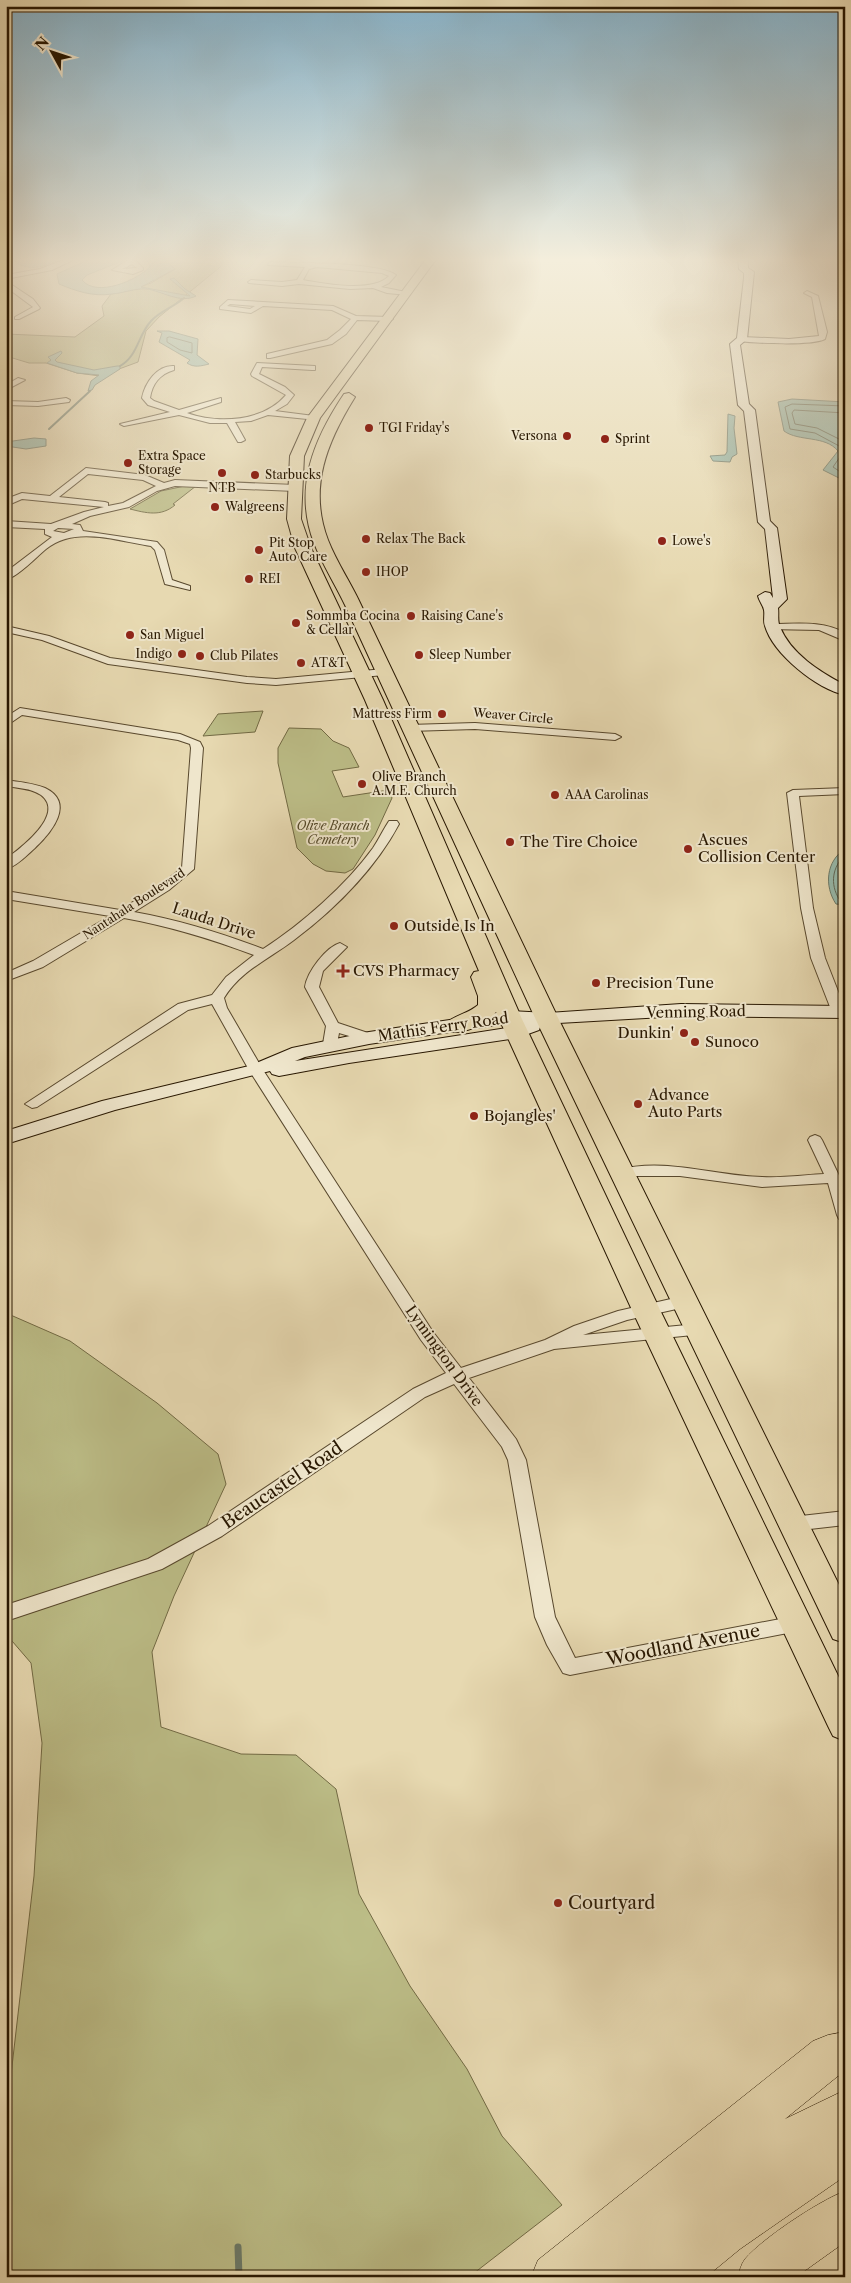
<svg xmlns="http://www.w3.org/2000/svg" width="851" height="2283" viewBox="0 0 851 2283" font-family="'Libre Caslon Text',serif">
  <rect width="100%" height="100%" fill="#e7d9b1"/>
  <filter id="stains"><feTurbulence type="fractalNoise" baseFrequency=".004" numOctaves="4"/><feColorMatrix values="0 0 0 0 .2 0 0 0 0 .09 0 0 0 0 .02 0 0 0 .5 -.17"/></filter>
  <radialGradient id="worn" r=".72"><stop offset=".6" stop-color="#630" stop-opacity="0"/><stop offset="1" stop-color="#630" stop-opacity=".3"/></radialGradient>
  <g fill="#bcbd87" stroke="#726a44">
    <path d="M164 258H227L219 268 159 317 146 331 138 362 100 376 77 373 46 363H29L6 356V334L75 337 104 316 102 306 111 294 132 290 151 283 175 269 165 261Z"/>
    <path d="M185 486H196L173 504 175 505C161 517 146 513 130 509L161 491Z"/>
    <path d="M263 711 255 732 203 736 218 714Z"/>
    <path d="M289 728 321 729 333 741 349 748 359 767 332 771 343 797 389 790 392 798 375 835 353 869 345 873 326 871 313 864 297 848 278 763V748Z"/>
    <path d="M6 1313 70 1341 157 1403 218 1454 226 1484 174 1596 152 1652 161 1727 241 1754 296 1755 336 1789 359 1894 410 1986 467 2069 502 2136 562 2205 469 2277H6V2118L34 1876 42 1743 31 1663 6 1634Z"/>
  </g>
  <g fill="#97baac" stroke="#6b7968">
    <path d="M11 258H62C51 264 34 271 21 265 17 264 15 260 11 258Z"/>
    <path d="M92 258H130L87 275 82 280C97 298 137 280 150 267L149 263 141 258H164L165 261 175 269 141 287 190 296 170 279 174 278 185 289 196 296C181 304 161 291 147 289 135 288 124 293 112 294 93 297 76 291 59 284L57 274Z"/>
    <path d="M157 331H169L198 339 197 355 209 364C201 366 194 368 187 363L190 360 159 342 162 333Z"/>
    <path d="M61 351 62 353 55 360 57 362 94 370 117 366H120V369L95 385 92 390 88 391 91 381 99 375 77 373 47 363 51 360 48 357Z"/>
    <path d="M792 399 845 402V481L823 470 838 451C825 435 799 442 784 431L778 402Z"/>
    <path d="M728 414 735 416 734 428 737 454 732 457 730 462 713 461 710 456 725 455 727 452Z"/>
    <path d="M34 438 46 439V446L26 449 6 446V442Z"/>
    <path d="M845 849V905L836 904C824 886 826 861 845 849Z"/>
  </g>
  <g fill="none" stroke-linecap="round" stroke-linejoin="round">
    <g stroke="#606856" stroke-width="1">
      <path d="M170 337 192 343V353L180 350 167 342V338Z"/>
      <path d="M845 406 792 404 785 407 790 429 815 433 841 447 842 454 833 467 845 475"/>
      <path d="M845 413 794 410 792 413 795 424 817 428 845 442"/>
      <path d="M845 855C832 867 830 884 839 899L845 900"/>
    </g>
    <g stroke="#6b7968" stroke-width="2">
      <path d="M120 366C138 356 138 335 151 321 160 311 174 307 184 298"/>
      <path d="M49 429 90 391"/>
    </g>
    <path stroke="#6b7968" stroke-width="7" d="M238 2247 239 2277"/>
    <g stroke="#58482d" stroke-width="2">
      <g id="minor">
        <path d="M69 258H77L52 270 6 279V275L40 269Z"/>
        <path d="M131 258H137L136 261 143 268V270L133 274 112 270ZM132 264 137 268 122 269Z"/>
        <path d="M270 262C295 263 379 262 396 275L389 283 381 287 411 293 408 295 387 293 373 288 350 289 299 284 282 286 249 283 248 282 251 280 282 282 297 280 305 267 268 265ZM317 267 382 273 389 276C373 293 325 284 303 280L309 269Z"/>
        <path d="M6 281 33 299 40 308 39 309 19 319H15V317L33 307 6 287Z"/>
        <path d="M807 291 818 296 827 332 825 339C812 346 755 343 739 341V337H742L789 339 819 336 812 297 804 293Z"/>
        <path d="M228 300 333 306 356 316 389 317 393 319 389 321 357 320 346 334 332 344 270 358H267V354L327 340 340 330 351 319 332 310 263 306 251 313 220 309V307ZM230 304 255 306 250 309 227 306Z"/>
        <path d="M257 363 315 366V370H312L262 367 259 374 285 387 294 395 287 404 275 411 314 416H317V420L268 415 251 421 235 422 245 440 241 442H238L227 423H210L179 415 124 426 120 424 170 412 148 405 142 398C145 383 157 365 174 366V370C160 374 152 384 150 398L154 401 179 410 221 398V402L187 413C218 424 263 422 286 395L252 376 251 374Z"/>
        <path d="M18 378 25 380 6 390V385Z"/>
        <path d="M66 398 70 400 69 402 38 406 6 405V401L38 402Z"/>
        <path d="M86 468 145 475 164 483 175 480 295 485 299 488 295 491 175 486 157 491 129 507 90 516 72 524 80 525 83 531 157 542 164 550 172 580 190 586V590L165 584 155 550 151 546C118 541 75 525 46 549 35 558 20 575 6 580V572L52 537 45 534V529L6 527V521L51 524 84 512 104 507 22 499 6 506V499L22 493 50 496ZM88 474 143 480 156 486 123 503 108 506V503L105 502 59 497ZM58 528 74 529 64 533 53 531Z"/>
        <path d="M772 624C796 624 823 620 845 633V641L819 630 768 629V625Z"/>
        <path d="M6 626 49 636 110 658 247 677 276 679 384 669 389 672 384 675 276 685 247 683 108 664 42 640 6 632Z"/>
        <path d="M20 708 180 734 200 742 203 748 194 869 169 890 134 912C179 920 221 933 263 949 302 924 346 885 373 848 379 839 383 830 389 821H397L399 824C375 869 335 909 294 940 269 959 240 971 224 998L227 1008 263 1070 433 1332 461 1368 545 1340 574 1326 618 1311 684 1296 690 1298 692 1302 690 1306 627 1320 583 1335 697 1324 703 1326 705 1330 703 1334 554 1349 469 1378 516 1439 526 1460 555 1617 575 1658 796 1616 803 1618 806 1624 803 1630 570 1675 563 1673 547 1645 535 1617 508 1460 502 1447 454 1384 425 1397 222 1536 162 1569 6 1621V1605L148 1559 208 1526 413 1389 446 1373 421 1340 249 1070 212 1004 188 1010 37 1107 32 1108 25 1104 178 1004 212 995 226 977 254 955C211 939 169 926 124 918L43 967 6 981V973L33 961 110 916 6 899V891L120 910 160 885 182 868 191 748 190 744 178 740 22 715 6 726V717Z"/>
        <path d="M475 723 615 734 621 737 615 740 475 729 409 731 404 728 409 725Z"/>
        <path d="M6 780C19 782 33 783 45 788 76 803 51 833 35 848 27 855 17 866 6 869V859C21 848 66 814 41 795 31 788 17 788 6 786Z"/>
        <path d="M845 788V794L799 796 813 908 825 958 845 1009 844 1015 839 1016 832 1012 811 958 801 908 787 793 793 790Z"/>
        <path d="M340 943 347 947 323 971 319 987 338 1023 374 1035 376 1038 369 1042 339 1033 337 1044 330 1048 323 1044 326 1026 305 987C307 972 326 947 340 943Z"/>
        <path d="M815 1135 820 1137 822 1140 845 1188V1220L839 1219 837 1215 828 1183 762 1187 680 1176H617L614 1173 617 1170C666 1157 714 1176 762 1177 783 1178 804 1175 824 1174L808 1140 810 1137Z"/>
        <path d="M845 1511V1525L792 1531 785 1529 783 1524 785 1519 792 1517Z"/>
      </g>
    </g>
    <g stroke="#281701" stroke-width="2">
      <g id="secondary">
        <path d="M738 258H748V268L754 272 747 339 740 345 749 404 755 410 770 521 777 528 787 599 778 608C779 614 777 621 780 627 791 654 820 672 845 685V695C817 689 773 654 765 626 763 621 765 615 764 610 763 605 759 601 758 596L765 592 770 593 773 598 765 529 758 522 744 411 738 405 730 344 737 338 744 278V273L739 269Z"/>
        <path d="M681 1004 845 1006V1018L681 1016 541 1024 539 1030 517 1038 349 1063 279 1076 272 1074 270 1071 115 1110 6 1144V1131L102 1101 249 1066 292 1048 369 1032 510 1011 548 1013ZM510 1023H521L513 1027 295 1061 305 1057 369 1044Z"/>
      </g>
    </g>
    <g stroke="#281701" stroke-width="2">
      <g id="trunk">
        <path d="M427 258H437L320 418 304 456 301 519 311 548 383 700 521 1017 660 1310 845 1690V1741L833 1736 828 1726 632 1310 496 1012C486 1025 463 1035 447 1031L443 1026C451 1016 468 1014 478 1005V996L471 977 474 972 479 971 365 700 295 548 287 519 290 456 307 418Z"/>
        <path d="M349 393 355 397C327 442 308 488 328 540 337 563 351 583 361 605L559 1020 845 1597V1643L833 1639 536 1020 345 605C335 584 322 564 314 543 293 488 314 439 344 394Z"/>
      </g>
    </g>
    <g stroke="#281701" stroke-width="1">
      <g id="motorway">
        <path d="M845 2032V2074L838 2076 785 2119 845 2090V2176L740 2249 706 2277H531L538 2260 813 2041 828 2035Z"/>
        <path d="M845 2191V2242L796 2277H737C740 2271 741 2264 745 2259 763 2238 819 2201 845 2191Z"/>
      </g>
    </g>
    <use href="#minor" fill="#efe6cc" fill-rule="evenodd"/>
    <use href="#secondary" fill="#efe6cc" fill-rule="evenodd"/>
    <use href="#trunk" fill="#e7d9b1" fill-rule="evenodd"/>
    <use href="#motorway" fill="#e7d9b1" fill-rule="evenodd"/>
  </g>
  <linearGradient id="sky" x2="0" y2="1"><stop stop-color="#87b6d0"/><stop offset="0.45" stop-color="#f4eedc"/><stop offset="1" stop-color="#f4eedc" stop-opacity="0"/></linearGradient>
  <rect width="851" height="578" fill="url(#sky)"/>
  <g fill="#8f2418" stroke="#efe6cc" stroke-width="2">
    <circle cx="369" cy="428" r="5"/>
    <circle cx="567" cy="436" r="5"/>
    <circle cx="605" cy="439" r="5"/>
    <circle cx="128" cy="463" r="5"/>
    <circle cx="222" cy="473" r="5"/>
    <circle cx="255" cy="475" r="5"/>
    <circle cx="215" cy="507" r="5"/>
    <circle cx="366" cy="539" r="5"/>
    <circle cx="662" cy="541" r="5"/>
    <circle cx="259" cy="550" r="5"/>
    <circle cx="366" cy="572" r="5"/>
    <circle cx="249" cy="579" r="5"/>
    <circle cx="411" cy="616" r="5"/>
    <circle cx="296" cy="623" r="5"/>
    <circle cx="130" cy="635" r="5"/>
    <circle cx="182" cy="654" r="5"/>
    <circle cx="419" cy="655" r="5"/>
    <circle cx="200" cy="656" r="5"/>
    <circle cx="301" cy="663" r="5"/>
    <circle cx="442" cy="714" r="5"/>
    <circle cx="362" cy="784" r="5"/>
    <circle cx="555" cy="795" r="5"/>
    <circle cx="510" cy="842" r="5"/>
    <circle cx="688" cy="849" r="5"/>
    <circle cx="394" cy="926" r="5"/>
    <path d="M340.5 963.5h5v5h5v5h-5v5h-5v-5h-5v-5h5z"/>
    <circle cx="596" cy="983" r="5"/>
    <circle cx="684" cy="1033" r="5"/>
    <circle cx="695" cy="1042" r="5"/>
    <circle cx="638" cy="1104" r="5"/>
    <circle cx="474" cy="1116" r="5"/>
    <circle cx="558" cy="1903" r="5"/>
  </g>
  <g text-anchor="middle" stroke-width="4" stroke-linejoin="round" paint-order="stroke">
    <g font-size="12" fill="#281701" stroke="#efe6cc" text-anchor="start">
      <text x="379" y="432">TGI Friday's</text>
      <text x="557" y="440" text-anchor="end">Versona</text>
      <text x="615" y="443">Sprint</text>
      <text x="138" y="460">Extra Space<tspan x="138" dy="14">Storage</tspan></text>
      <text x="265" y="479">Starbucks</text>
      <text x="222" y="492" text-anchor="middle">NTB</text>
      <text x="225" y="511">Walgreens</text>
      <text x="376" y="543">Relax The Back</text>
      <text x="672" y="545">Lowe's</text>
      <text x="269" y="547">Pit Stop<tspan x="269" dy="14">Auto Care</tspan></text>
      <text x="376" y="576">IHOP</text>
      <text x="259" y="583">REI</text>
      <text x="306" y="620">Sommba Cocina<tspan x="306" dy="14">&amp; Cellar</tspan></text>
      <text x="421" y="620">Raising Cane's</text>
      <text x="140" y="639">San Miguel</text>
      <text x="172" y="658" text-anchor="end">Indigo</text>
      <text x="429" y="659">Sleep Number</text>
      <text x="210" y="660">Club Pilates</text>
      <text x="311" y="667">AT&amp;T</text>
      <text x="432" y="718" text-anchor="end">Mattress Firm</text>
      <text x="372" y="781">Olive Branch<tspan x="372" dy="14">A.M.E. Church</tspan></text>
      <text x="565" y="799">AAA Carolinas</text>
    </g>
    <g font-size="12" fill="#281701" stroke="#efe6cc">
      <text transform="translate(513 716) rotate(5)" y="4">Weaver Circle</text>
      <text transform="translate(134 904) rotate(-33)" y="4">Nantahala Boulevard</text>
    </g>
    <g font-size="12" font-style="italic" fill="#544929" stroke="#efe6cc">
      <text x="333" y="830">Olive Branch<tspan x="333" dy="14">Cemetery</tspan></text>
    </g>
    <g font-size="15" fill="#281701" stroke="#efe6cc" text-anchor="start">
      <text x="698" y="845">Ascues<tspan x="698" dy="17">Collision Center</tspan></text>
      <text x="520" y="847">The Tire Choice</text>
      <text x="404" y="931">Outside Is In</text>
      <text x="353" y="976">CVS Pharmacy</text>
      <text x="606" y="988">Precision Tune</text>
      <text x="674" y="1038" text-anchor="end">Dunkin'</text>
      <text x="705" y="1047">Sunoco</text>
      <text x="648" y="1100">Advance<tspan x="648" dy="17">Auto Parts</tspan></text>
      <text x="484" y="1121">Bojangles'</text>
    </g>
    <g font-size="15" fill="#281701" stroke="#efe6cc">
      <text transform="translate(214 921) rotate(18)" y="5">Lauda Drive</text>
      <text transform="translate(696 1012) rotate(-1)" y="5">Venning Road</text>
      <text transform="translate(443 1027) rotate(-8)" y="5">Mathis Ferry Road</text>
      <text transform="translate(444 1356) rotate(54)" y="5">Lymington Drive</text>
    </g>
    <g font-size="18" fill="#281701" stroke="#efe6cc">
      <text transform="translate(282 1485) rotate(-34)" y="6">Beaucastel Road</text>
      <text transform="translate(683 1645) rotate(-11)" y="6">Woodland Avenue</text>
    </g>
    <g font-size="18" fill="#281701" stroke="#efe6cc" text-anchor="start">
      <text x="568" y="1909">Courtyard</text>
    </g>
  </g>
  <rect width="851" height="2283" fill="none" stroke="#e7d9b1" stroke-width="25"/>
  <rect x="8" y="8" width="836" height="2268" fill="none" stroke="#281701" stroke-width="2.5"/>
  <rect x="12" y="12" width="826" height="2258" fill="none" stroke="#281701"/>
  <g transform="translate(52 52) rotate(310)" stroke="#efe6cc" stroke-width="4" paint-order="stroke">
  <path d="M0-4L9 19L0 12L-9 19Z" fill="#281701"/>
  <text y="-8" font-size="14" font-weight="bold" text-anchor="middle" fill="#281701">N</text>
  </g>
  <rect width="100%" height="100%" filter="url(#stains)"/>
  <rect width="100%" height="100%" fill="url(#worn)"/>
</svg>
